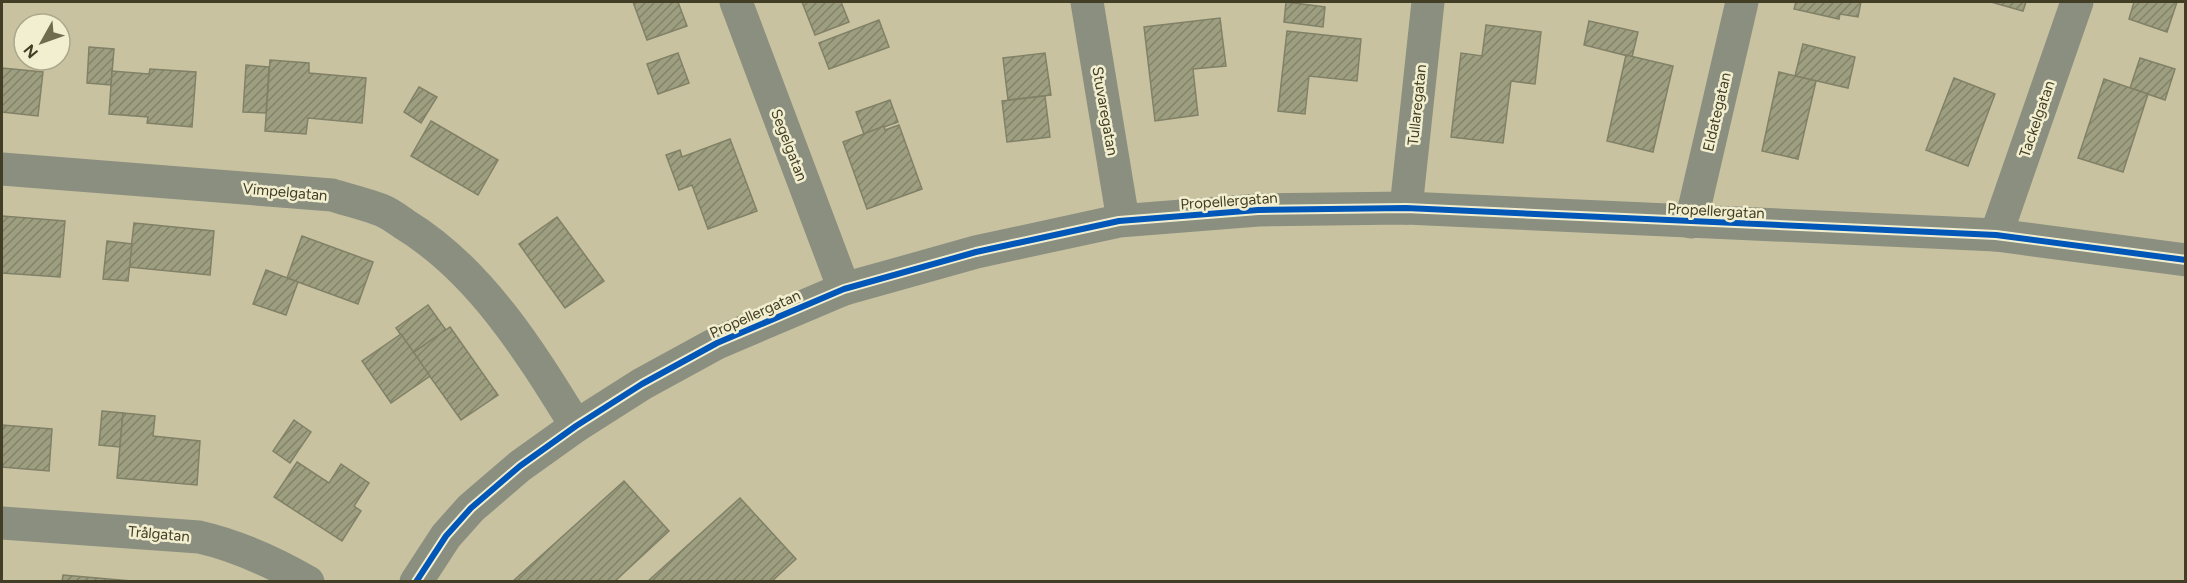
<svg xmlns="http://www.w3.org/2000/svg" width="2187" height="583" viewBox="0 0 2187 583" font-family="Figtree,sans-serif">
  <defs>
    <pattern id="building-hatch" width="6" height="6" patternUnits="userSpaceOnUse" patternTransform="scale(1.5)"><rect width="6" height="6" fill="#9e9f80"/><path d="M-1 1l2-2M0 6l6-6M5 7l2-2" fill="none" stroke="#828369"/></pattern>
  </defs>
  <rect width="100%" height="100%" fill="#c8c2a1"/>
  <g fill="url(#building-hatch)" stroke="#818167" stroke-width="1.5">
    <path d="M633 2H678L687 26 647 40Z"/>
    <path d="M802 2H841L849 22 815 35Z"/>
    <path d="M1286 2 1325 7 1323 27 1284 22Z"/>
    <path d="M1796 2H1861L1858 17 1840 14 1839 19 1794 9Z"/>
    <path d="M1991 2H2026L2023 11Z"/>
    <path d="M2134 2H2177L2167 32 2129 19Z"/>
    <path d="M1220 18 1226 66 1193 69 1198 115 1155 121 1144 27Z"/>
    <path d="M879 20 889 47 829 69 819 43Z"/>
    <path d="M1589 21 1638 32 1632 57 1584 45Z"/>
    <path d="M1486 25 1541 32 1535 84 1511 81 1503 143 1451 137 1461 53 1482 56Z"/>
    <path d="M1287 31 1361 39 1357 81 1309 76 1305 114 1278 111Z"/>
    <path d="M1803 44 1855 57 1848 88 1795 76Z"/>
    <path d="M89 47 114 49 111 85 87 83Z"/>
    <path d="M678 53 689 83 658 94 647 64Z"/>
    <path d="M1045 53 1051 95 1008 100 1003 58Z"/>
    <path d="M1626 55 1673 66 1653 152 1607 141Z"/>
    <path d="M2140 58 2175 69 2165 100 2130 88Z"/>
    <path d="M270 60 309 63V73L366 78 362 123 308 118 306 134 265 131Z"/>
    <path d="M246 65 269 67 266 113 243 112Z"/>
    <path d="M2 68 43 72 38 116 2 112Z"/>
    <path d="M150 69 196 72 192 127 147 123 148 117 109 114 112 71 149 74Z"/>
    <path d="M1779 72 1816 81 1798 159 1762 151Z"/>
    <path d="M1954 78 1995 94 1968 166 1926 150Z"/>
    <path d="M2104 79 2148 94 2123 172 2078 158Z"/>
    <path d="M419 87 437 97 421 123 404 112Z"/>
    <path d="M1045 96 1050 137 1007 142 1002 101Z"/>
    <path d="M890 100 898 122 864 134 856 112Z"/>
    <path d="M431 121 498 160 478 195 411 156Z"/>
    <path d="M899 125 922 189 867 209 843 142 884 126 885 130Z"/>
    <path d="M730 139 757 211 708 229 692 185 679 190 666 155 680 150 682 157Z"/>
    <path d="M2 216 65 221 60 277 2 273Z"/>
    <path d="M557 217 604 281 565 308 519 244Z"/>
    <path d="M134 223 214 231 210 275 129 267Z"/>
    <path d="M302 236 373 262 358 304 287 278Z"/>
    <path d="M107 241 132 244 128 281 103 279Z"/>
    <path d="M266 270 298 282 286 315 253 304Z"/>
    <path d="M428 305 446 330 413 353 396 328Z"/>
    <path d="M450 327 498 395 461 420 413 353Z"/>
    <path d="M401 334 430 376 391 403 362 361Z"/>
    <path d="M102 411 123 413 120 447 99 445Z"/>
    <path d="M123 413 155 416 153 436 200 441 197 485 117 478Z"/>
    <path d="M294 420 311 432 290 463 273 451Z"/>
    <path d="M2 425 52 429 49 471 2 467Z"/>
    <path d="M297 462 329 483 341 464 369 483 354 506 361 511 342 541 274 497Z"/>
    <path d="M624 481 669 531 614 582H512Z"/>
    <path d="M740 498 796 559 771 582H647Z"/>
    <path d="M63 575 143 582H62Z"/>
  </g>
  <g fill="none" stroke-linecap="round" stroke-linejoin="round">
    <g stroke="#8b8f7f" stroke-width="33">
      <path d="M736 2 844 289"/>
      <path d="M1087 2 1123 220"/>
      <path d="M2 169 332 195C348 200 365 204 381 210 389 213 397 219 404 224 480 270 531 353 576 426"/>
      <path d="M1406 208 1428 2"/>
      <path d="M1691 222 1742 2"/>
      <path d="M1996 235 2077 2"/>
      <path d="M2 523 199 537C239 546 273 562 308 582"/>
      <path d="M416 582 446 536 471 508 520 466 576 426 642 384 717 343 844 289 976 252 1119 221 1258 210 1406 208 1996 235 2186 260"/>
    </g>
    <g stroke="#f2eed0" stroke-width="10">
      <path id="cycleway" d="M416 582 446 536 471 508 520 466 576 426 642 384 717 343 844 289 976 252 1119 221 1258 210 1406 208 1996 235 2186 260"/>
    </g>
    <use href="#cycleway" stroke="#0057b8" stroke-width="6"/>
  </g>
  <g text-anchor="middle" stroke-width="5" stroke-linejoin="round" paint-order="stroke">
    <g font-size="15" fill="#413e25" stroke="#f2eed0">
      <text transform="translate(1417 105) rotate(-84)" y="5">Tullaregatan</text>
      <text transform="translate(1105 111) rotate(80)" y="5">Stuvaregatan</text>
      <text transform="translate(1717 112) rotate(-77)" y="5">Eldategatan</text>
      <text transform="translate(2037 119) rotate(-71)" y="5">Tackelgatan</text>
      <text transform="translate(789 145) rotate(69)" y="5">Segelgatan</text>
      <text transform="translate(285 192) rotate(5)" y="5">Vimpelgatan</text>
      <text transform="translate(1229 201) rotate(-4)" y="5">Propellergatan</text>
      <text transform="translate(1716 211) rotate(3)" y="5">Propellergatan</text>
      <text transform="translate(755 314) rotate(-24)" y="5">Propellergatan</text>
      <text transform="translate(159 534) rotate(5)" y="5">Trålgatan</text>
    </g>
  </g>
  <rect width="2187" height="583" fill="none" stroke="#413e25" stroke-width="6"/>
  <g transform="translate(42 42) rotate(230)"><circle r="28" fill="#f2eed0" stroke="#aba88c" stroke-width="1.5"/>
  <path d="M0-4.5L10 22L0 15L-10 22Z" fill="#706c50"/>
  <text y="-9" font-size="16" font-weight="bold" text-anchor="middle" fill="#413e25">N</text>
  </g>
</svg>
